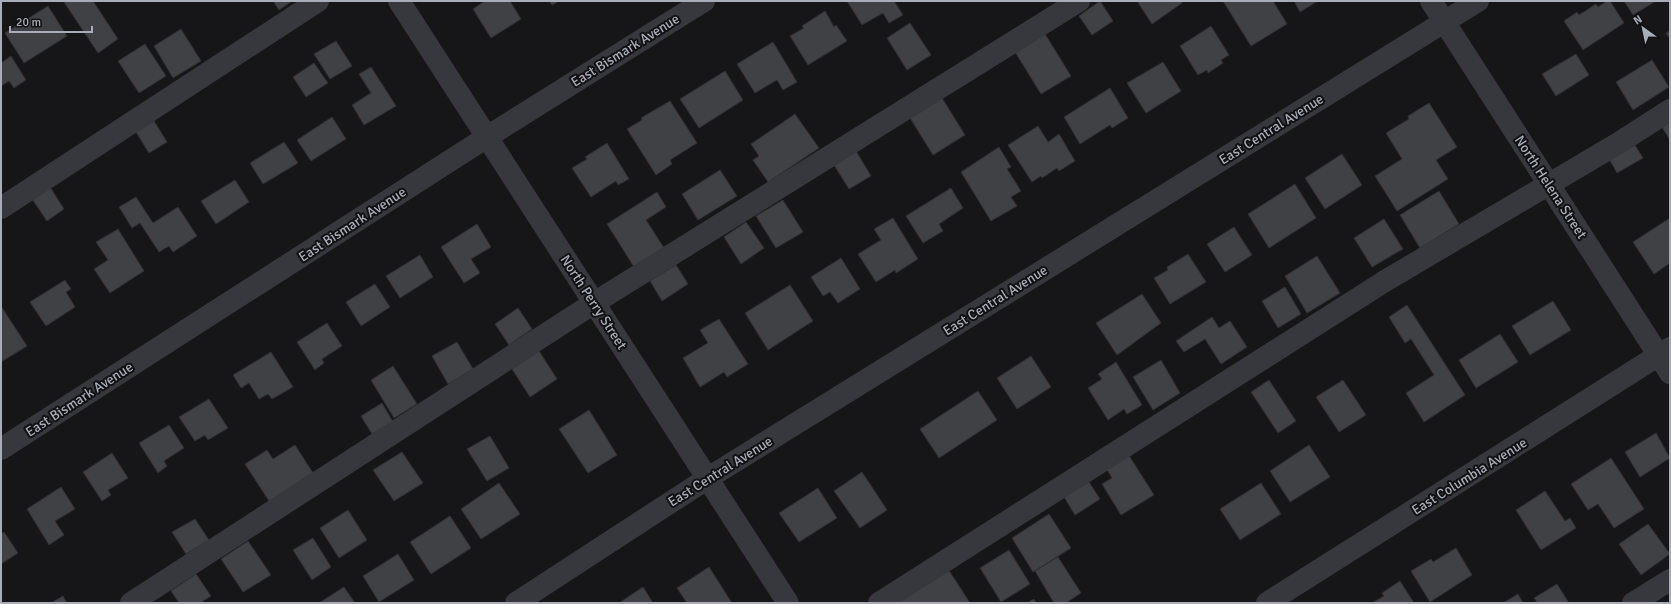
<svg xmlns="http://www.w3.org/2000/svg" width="1671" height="604" viewBox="0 0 1671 604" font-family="Signika,sans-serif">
  <rect width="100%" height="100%" fill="#161618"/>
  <g fill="#404145" stroke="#303034">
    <path d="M66 1H93L118 39 98 53 64 2Z"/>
    <path d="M273 1H292L279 10Z"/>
    <path d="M485 1H510L521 19 491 38 473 9Z"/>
    <path d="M549 1H559L552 5Z"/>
    <path d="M847 1H894L903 15 889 23 883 13 862 25Z"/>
    <path d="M1100 1 1113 21 1092 35 1079 16Z"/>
    <path d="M1137 1H1181L1182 3 1152 24Z"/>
    <path d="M1223 1H1273L1287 24 1251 46Z"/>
    <path d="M1294 1H1318L1300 12Z"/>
    <path d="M1607 1H1610L1624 23 1583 50 1564 21 1577 12 1579 15 1596 4 1598 7Z"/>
    <path d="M1624 1H1656L1633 15Z"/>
    <path d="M48 6 67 36 24 63 5 33Z"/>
    <path d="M825 11 834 27 836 25 847 41 808 65 790 36 804 28 802 26Z"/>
    <path d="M910 23 931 55 907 70 887 38Z"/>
    <path d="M1211 26 1229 55 1221 60 1223 63 1208 73 1207 70 1198 75 1180 46Z"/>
    <path d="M181 29 201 61 173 78 154 46Z"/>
    <path d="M1670 31V39L1666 33Z"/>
    <path d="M1045 34 1071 76 1041 94 1015 52Z"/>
    <path d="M336 41 352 66 330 79 314 54Z"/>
    <path d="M773 42 797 82 783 90 777 80 755 93 737 64Z"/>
    <path d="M145 44 166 76 139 93 118 61Z"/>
    <path d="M1576 54 1589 75 1556 96 1542 74Z"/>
    <path d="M11 56 26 80 14 88 9 81 1 86V63Z"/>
    <path d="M1652 60 1669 87 1633 110 1616 82Z"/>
    <path d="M1163 62 1181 91 1146 113 1127 83Z"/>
    <path d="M314 63 328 83 306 97 293 77Z"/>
    <path d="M371 67 396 106 364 125 352 105 371 93 359 74Z"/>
    <path d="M725 71 743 100 699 128 680 99Z"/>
    <path d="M1110 88 1128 118 1112 128 1110 125 1080 144 1064 117Z"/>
    <path d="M942 98 965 135 933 155 910 118Z"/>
    <path d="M670 101 697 143 670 160 672 164 656 175 627 129 642 120 641 118Z"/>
    <path d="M1429 103 1457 147 1436 160 1448 179 1397 211 1375 176 1402 159 1386 133 1409 119 1408 116Z"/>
    <path d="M795 114 819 148 768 182 753 160 759 156 751 144Z"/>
    <path d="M332 117 346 139 311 161 297 140Z"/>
    <path d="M1670 118V140L1660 124Z"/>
    <path d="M154 121 167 142 149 153 136 132Z"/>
    <path d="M1038 126 1048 142 1059 134 1075 161 1059 171 1057 168 1042 178 1041 176 1032 182 1008 145Z"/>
    <path d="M284 142 298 163 263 184 250 163Z"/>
    <path d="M1633 142 1643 158 1617 173 1608 157Z"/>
    <path d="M607 143 629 179 618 185 616 181 591 197 572 168 587 159 585 157Z"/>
    <path d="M999 147 1011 167 1007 169 1021 191 1011 197 1017 206 991 221 961 172Z"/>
    <path d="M856 151 871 176 849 189 834 165Z"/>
    <path d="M1342 154 1362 185 1325 209 1305 178Z"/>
    <path d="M720 170 737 196 698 220 682 194Z"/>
    <path d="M235 180 249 202 216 224 201 201Z"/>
    <path d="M1295 184 1316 218 1269 248 1248 214Z"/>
    <path d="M50 187 64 209 47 221 32 199Z"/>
    <path d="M951 188 963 208 939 224 943 231 923 243 906 216Z"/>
    <path d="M1439 191 1459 224 1420 248 1400 215Z"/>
    <path d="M657 192 666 207 646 220 664 248 634 267 607 224Z"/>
    <path d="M136 197 153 223 178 207 197 236 173 252 169 246 159 252 140 223 132 228 119 207Z"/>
    <path d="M783 200 803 232 776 248 756 216Z"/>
    <path d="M893 218 918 259 896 273 895 270 876 282 858 254 881 240 874 229Z"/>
    <path d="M1670 218V263L1654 274 1633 242Z"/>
    <path d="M1384 219 1403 249 1372 267 1354 238Z"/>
    <path d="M746 222 764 248 741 264 724 237Z"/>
    <path d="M477 224 491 247 471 259 480 273 464 283 441 247Z"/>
    <path d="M1234 227 1252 255 1225 272 1207 244Z"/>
    <path d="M118 229 144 271 110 293 94 269 108 260 96 242Z"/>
    <path d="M1188 254 1206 282 1170 304 1154 278 1168 270 1167 267Z"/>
    <path d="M420 255 433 277 400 298 386 276Z"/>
    <path d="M1317 256 1340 293 1307 313 1285 276Z"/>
    <path d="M841 258 860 289 838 303 830 292 823 296 811 277Z"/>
    <path d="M676 265 688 284 662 301 650 281Z"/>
    <path d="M65 280 71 289 66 292 75 307 46 326 30 302Z"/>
    <path d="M375 284 390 307 361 326 346 302Z"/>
    <path d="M790 285 813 321 768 350 745 313Z"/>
    <path d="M1285 287 1301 314 1278 328 1262 301Z"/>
    <path d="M1142 294 1161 323 1117 355 1096 323Z"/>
    <path d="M1553 301 1571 330 1530 355 1512 326Z"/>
    <path d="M1407 305 1465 395 1424 422 1406 393 1434 375 1411 339 1405 343 1389 317Z"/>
    <path d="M1 306 27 346 1 362Z"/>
    <path d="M518 308 532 329 509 345 495 324Z"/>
    <path d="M1212 317 1219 328 1230 321 1247 347 1221 364 1205 339 1184 352 1176 341Z"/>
    <path d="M719 319 748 364 727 377 724 372 700 387 683 358 708 343 700 330Z"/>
    <path d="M327 323 342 346 322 359 324 363 315 370 297 342Z"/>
    <path d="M1500 334 1518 362 1476 388 1459 360Z"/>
    <path d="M457 342 473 369 448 384 432 356Z"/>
    <path d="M539 351 557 379 530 397 512 369Z"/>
    <path d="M271 352 293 387 272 399 268 394 259 399 249 383 241 388 233 375Z"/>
    <path d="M1031 356 1051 387 1017 409 997 378Z"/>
    <path d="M1161 360 1180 393 1153 410 1133 377Z"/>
    <path d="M1116 362 1142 405 1127 414 1124 409 1108 420 1088 388 1102 379 1098 374Z"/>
    <path d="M393 366 417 404 394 418 371 380Z"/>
    <path d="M1269 380 1296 421 1278 433 1251 392Z"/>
    <path d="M1343 380 1366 415 1339 432 1316 397Z"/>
    <path d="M978 391 997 420 939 458 920 429Z"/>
    <path d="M209 399 228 428 208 440 205 435 195 441 179 417Z"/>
    <path d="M382 403 393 422 372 434 361 416Z"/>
    <path d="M589 410 617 455 588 473 559 429Z"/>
    <path d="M169 425 184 448 164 461 167 466 158 473 139 443Z"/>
    <path d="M1656 433 1670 458 1640 477 1625 452Z"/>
    <path d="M490 436 509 468 487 481 467 449Z"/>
    <path d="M295 445 313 473 269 501 245 464 267 450 273 459Z"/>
    <path d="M1309 445 1330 477 1290 502 1270 471Z"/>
    <path d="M402 452 423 483 394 501 373 470Z"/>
    <path d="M112 453 128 478 108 490 111 495 102 501 83 472Z"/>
    <path d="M1128 454 1154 495 1121 515 1102 484 1112 478 1106 468Z"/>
    <path d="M1611 458 1644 509 1614 528 1598 504 1588 510 1571 484Z"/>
    <path d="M862 472 887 510 860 528 834 491Z"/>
    <path d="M1089 482 1100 499 1075 515 1064 497Z"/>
    <path d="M499 483 520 514 481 539 461 509Z"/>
    <path d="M1261 483 1281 514 1240 540 1220 509Z"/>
    <path d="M61 487 75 509 55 521 64 535 49 545 27 509Z"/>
    <path d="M818 488 837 518 799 542 779 513Z"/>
    <path d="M1545 491 1565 521 1570 518 1576 528 1541 550 1516 510Z"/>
    <path d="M348 510 367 540 339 558 320 528Z"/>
    <path d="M1049 514 1071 548 1033 572 1012 538Z"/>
    <path d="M450 516 471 548 431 574 410 542Z"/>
    <path d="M195 519 209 540 186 554 172 532Z"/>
    <path d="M1648 524 1670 554 1641 575 1619 544Z"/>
    <path d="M4 532 18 553 1 564V534Z"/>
    <path d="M313 538 331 567 312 580 293 550Z"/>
    <path d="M248 541 271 575 243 592 221 559Z"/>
    <path d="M1456 548 1472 575 1430 602 1411 571 1431 559 1433 562Z"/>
    <path d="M1009 550 1030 584 1001 602 980 568Z"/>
    <path d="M398 554 414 580 379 602 363 576Z"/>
    <path d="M1058 557 1081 593 1066 603H1054L1035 571Z"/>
    <path d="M709 567 732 603H687L677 588Z"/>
    <path d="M948 569 970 603H896Z"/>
    <path d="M196 574 211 596 200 603H179L171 591Z"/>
    <path d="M1400 581 1414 603H1372L1384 596 1382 593Z"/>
    <path d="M1557 584 1569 603H1538L1534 598Z"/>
    <path d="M344 587 355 603H319Z"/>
    <path d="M643 587 653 603H619Z"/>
    <path d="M1518 594 1523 603H1503Z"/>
    <path d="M63 596 67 603H51Z"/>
    <path d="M1034 599 1036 603H1027Z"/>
  </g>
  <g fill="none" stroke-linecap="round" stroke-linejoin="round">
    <g stroke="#37383d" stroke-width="22">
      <path d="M399 1 788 603"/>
      <path d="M1431 1 1670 373"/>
      <path d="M1 208 318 1"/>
      <path d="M1 449 487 137 704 1"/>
      <path d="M131 603 594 303 1079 1"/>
      <path d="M516 603 708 478 1478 1"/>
      <path d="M879 603 1385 281 1617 144 1670 110"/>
      <path d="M1267 603 1670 348"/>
      <path d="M1633 603 1670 580"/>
    </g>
  </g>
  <g text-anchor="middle" stroke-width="4" stroke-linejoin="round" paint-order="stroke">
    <g font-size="14" fill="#a8adb8" stroke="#111113">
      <text transform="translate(625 50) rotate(-32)" y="5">East Bismark Avenue</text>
      <text transform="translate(1271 129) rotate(-32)" y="5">East Central Avenue</text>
      <text transform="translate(1551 187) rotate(57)" y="5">North Helena Street</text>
      <text transform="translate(352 224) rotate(-33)" y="5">East Bismark Avenue</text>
      <text transform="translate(995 300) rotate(-32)" y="5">East Central Avenue</text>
      <text transform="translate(594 302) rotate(57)" y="5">North Perry Street</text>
      <text transform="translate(79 399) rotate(-33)" y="5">East Bismark Avenue</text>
      <text transform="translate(720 471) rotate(-32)" y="5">East Central Avenue</text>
      <text transform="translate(1469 476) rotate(-32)" y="5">East Columbia Avenue</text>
    </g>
  </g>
  <rect width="1671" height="604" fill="none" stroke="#a8adb8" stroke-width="4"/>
  <g transform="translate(1643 28) rotate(327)" stroke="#111113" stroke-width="3" paint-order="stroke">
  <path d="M0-3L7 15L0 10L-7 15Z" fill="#a8adb8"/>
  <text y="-6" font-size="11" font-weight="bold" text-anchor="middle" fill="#a8adb8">N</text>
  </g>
  <path d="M10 26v6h82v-6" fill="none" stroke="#a8adb8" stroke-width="2"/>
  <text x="16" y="26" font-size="12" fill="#a8adb8" stroke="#111113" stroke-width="3" paint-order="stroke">20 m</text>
</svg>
